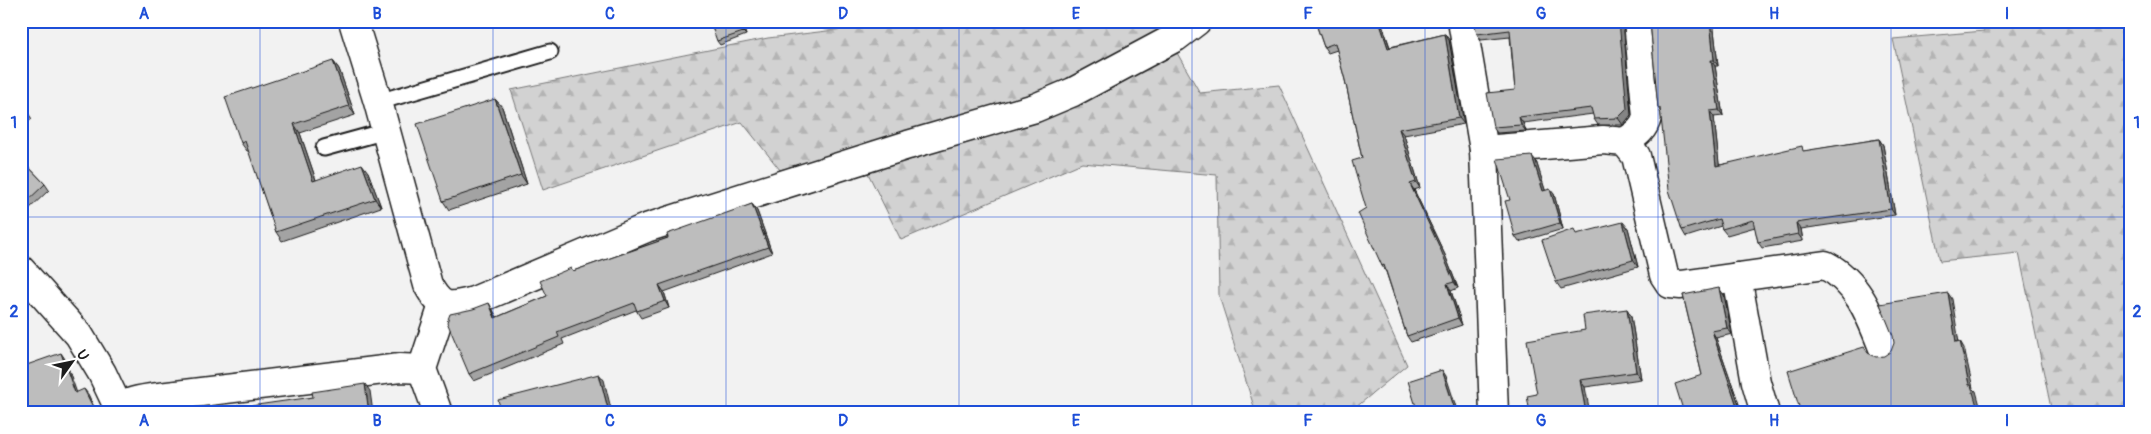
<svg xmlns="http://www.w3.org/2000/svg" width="2151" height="434" viewBox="0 0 2151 434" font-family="Pangolin,sans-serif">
  <defs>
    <pattern id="forest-firs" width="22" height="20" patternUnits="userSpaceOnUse" patternTransform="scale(1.25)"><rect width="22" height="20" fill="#d2d2d2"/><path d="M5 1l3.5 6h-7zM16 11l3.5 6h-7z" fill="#b4b4b4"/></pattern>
  </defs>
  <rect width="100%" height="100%" fill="#f2f2f2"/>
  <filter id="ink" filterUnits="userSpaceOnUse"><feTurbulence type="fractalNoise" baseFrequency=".02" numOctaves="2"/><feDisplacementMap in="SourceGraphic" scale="10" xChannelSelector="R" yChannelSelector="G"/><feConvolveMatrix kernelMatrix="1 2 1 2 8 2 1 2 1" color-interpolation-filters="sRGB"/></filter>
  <g filter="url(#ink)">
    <g fill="url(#forest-firs)" stroke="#777">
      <path d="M912 21H1182L1165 32 1200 93 1279 85 1407 365 1349 413H1256L1219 296 1217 175 1082 163 901 240 856 149 780 170 742 122 543 190 511 90 768 38Z"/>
      <path d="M1983 21H2130V413H2052L2019 253 1940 261 1893 39 1984 31Z"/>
    </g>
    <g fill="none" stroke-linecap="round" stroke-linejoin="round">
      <g stroke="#1c1c1c" stroke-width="19">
        <g id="service">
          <path d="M378 102 550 52"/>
          <path d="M324 148 386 131"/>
        </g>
      </g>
      <g stroke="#1c1c1c" stroke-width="31">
        <g id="minor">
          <path d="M353 21 378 102 428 285C441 309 449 308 474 301L646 228 908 145 1035 108 1073 92 1176 37 1197 21"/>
          <path d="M1462 21 1484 150 1494 413"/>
          <path d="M1625 142C1635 135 1644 130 1647 117L1638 21"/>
          <path d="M1484 150 1603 140 1625 142 1636 156 1664 275 1670 284 1681 285 1825 265C1858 282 1870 315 1883 348"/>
          <path d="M21 270 79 335 102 373 119 409"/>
          <path d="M1737 277 1756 382 1765 413"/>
          <path d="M116 413C124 402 138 400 151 398L400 368 422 369"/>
          <path d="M438 413 422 369 443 305"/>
        </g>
      </g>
      <use href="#service" stroke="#fff" stroke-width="15"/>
      <use href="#minor" stroke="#fff" stroke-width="28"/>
    </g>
    <g fill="#a3a3a3" stroke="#1c1c1c">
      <path d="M741 21 746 35 720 45 717 41Z"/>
      <path d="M1315 21H1381L1390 47 1445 34 1449 40 1464 124 1404 135 1420 188 1414 190 1445 255 1458 288 1451 291 1462 325 1411 342 1407 336 1386 272 1382 266 1366 208 1362 158 1345 80 1337 50 1328 53 1324 47Z"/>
      <path d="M1474 21H1623L1631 115 1623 125H1598L1594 119 1593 114 1523 123 1526 131 1497 133 1493 127 1515 90 1510 37 1481 40 1477 34Z"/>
      <path d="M1650 21H1713L1718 66H1715L1723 116 1714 117 1719 165 1879 139 1883 145 1895 215 1801 229 1803 241 1762 248 1758 242 1755 227 1727 235 1722 229 1721 226 1686 237 1682 230 1660 111 1658 108Z"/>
      <path d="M333 61 339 69 355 115 300 133 316 180 368 172 381 207 282 241 276 232 249 151H247L241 143Z"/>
      <path d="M495 99 502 107 527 184 449 210 443 201Z"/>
      <path d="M21 103 32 119 21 127Z"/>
      <path d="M21 159 45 184 49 190 27 211 21 205Z"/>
      <path d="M1536 161 1545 190 1554 194 1563 229 1519 242 1515 236 1510 200Z"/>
      <path d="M752 204 757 211 772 253 664 292 669 308 641 318 636 310 562 339 564 344 474 381 469 374 493 310 497 317 547 296 571 268 573 271 668 238Z"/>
      <path d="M1628 228 1638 267 1561 289 1556 282 1578 234Z"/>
      <path d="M1683 295H1724L1732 334 1716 338 1742 413H1684L1702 375Z"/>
      <path d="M1627 309 1631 316 1641 379 1537 394 1585 330Z"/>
    </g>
    <g fill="#848484" stroke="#1c1c1c">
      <path d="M740 21H741L746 35 743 32Z"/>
      <path d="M1379 21H1381L1392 54 1388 48Z"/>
      <path d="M1619 21H1623L1631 115 1623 125 1618 118Z"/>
      <path d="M1710 21H1713L1718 66 1714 60Z"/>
      <path d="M1445 34 1449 40 1464 124 1459 118Z"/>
      <path d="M1711 60 1715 66 1723 116 1719 110Z"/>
      <path d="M333 61 339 69 355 115 349 106Z"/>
      <path d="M495 99 502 107 527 184 521 175Z"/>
      <path d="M1710 111 1714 117 1720 172 1716 166Z"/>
      <path d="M1519 117 1523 123 1526 131 1521 125Z"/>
      <path d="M294 124 300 133 319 189 313 181Z"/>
      <path d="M1399 129 1404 135 1420 188 1416 182Z"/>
      <path d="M1879 139 1883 145 1895 215 1891 209Z"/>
      <path d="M1532 156 1536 161 1547 196 1543 191Z"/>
      <path d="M362 164 368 172 381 207 375 199Z"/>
      <path d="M1410 184 1414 190 1445 255 1458 288 1454 282Z"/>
      <path d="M1550 189 1554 194 1563 229 1560 223Z"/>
      <path d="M752 204 757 211 772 253 768 247Z"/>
      <path d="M1623 222 1628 228 1638 267 1633 260Z"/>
      <path d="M1796 223 1801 229 1803 241 1798 234Z"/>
      <path d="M1447 284 1451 291 1462 325 1458 318Z"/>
      <path d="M659 285 664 292 669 308 665 301Z"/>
      <path d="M1719 288 1724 295 1732 334 1727 328Z"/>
      <path d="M1948 293 1952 299 1960 349 1956 342Z"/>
      <path d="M489 303 493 310 500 325 495 318Z"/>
      <path d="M1627 309 1631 316 1641 379 1636 372Z"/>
      <path d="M1712 331 1716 338 1742 413 1739 412Z"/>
      <path d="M1960 341 1964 348 1973 388 1976 391 1982 413H1979L1969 385Z"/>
      <path d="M61 353 65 359 79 399 75 393Z"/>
      <path d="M1442 370 1446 376 1458 413H1456Z"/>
      <path d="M599 374 604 380 612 413H609Z"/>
      <path d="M1580 380 1585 387 1590 413H1586Z"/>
      <path d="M365 384 370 391 373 413H369Z"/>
      <path d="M84 389 88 394 97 413H96Z"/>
    </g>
    <g fill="#bdbdbd" stroke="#1c1c1c">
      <path d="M710 21H740L743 32 717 41Z"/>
      <path d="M1315 21H1379L1388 48 1445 34 1459 118 1399 129 1416 182 1410 184 1440 248 1454 282 1447 284 1458 318 1407 336 1384 265 1382 266 1358 213 1366 208 1352 161 1362 158 1345 80 1335 43 1324 47Z"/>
      <path d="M1474 21H1619L1627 109 1618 118 1594 119 1591 108 1519 117 1521 125 1493 127 1487 93 1515 90 1510 30 1477 34Z"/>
      <path d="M1650 21H1710L1714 60H1711L1719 110 1710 111 1716 166 1802 146 1803 151 1879 139 1891 209 1796 223 1798 234 1758 242 1753 220 1722 229 1719 219 1682 230 1669 190 1660 108H1658Z"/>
      <path d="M333 61 349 106 294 124 313 181 362 164 375 199 276 232 245 141 241 143 225 97Z"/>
      <path d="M495 99 521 175 443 201 417 124Z"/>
      <path d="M21 103 28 113 21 118Z"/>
      <path d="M1532 156 1543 191 1550 189 1560 223 1515 236 1505 201 1510 200 1497 159Z"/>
      <path d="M21 159 45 184 23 205 21 204Z"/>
      <path d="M752 204 768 247 659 285 665 301 637 311 634 303 557 332 559 337 469 374 447 322 450 314 473 309 489 303 495 318 547 296 540 281 571 268 573 271 668 238 667 234Z"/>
      <path d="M1623 222 1633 260 1556 282 1542 240 1574 229 1576 234Z"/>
      <path d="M1719 288 1727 328 1712 331 1739 412 1737 413H1684L1675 384 1702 375 1683 295Z"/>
      <path d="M1948 293 1956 342 1960 341 1969 385H1971L1979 413H1801L1788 371 1864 347 1868 353 1876 357 1884 356 1891 351 1894 343 1893 336 1880 304Z"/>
      <path d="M1627 309 1636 372 1580 380 1586 413H1530L1527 396 1537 394 1527 340 1585 330 1583 315Z"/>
      <path d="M61 353 75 393 84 389 96 413H21V367Z"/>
      <path d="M1442 370 1456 413H1418L1408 381Z"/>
      <path d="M599 374 609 413H502L498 400Z"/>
      <path d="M365 384 369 413H216L257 405 313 397 312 392Z"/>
    </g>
  </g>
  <path fill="none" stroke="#1d4ed8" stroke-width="1" stroke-opacity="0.55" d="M260 21V413M493 21V413M726 21V413M959 21V413M1192 21V413M1425 21V413M1658 21V413M1891 21V413M21 217H2130"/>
  <rect width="2151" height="434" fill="none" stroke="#fff" stroke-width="55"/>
  <g transform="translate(72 362) rotate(57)" stroke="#ffffff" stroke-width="4" paint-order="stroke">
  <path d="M0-4L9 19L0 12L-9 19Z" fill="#1c1c1c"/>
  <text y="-8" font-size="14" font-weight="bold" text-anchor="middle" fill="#1c1c1c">U</text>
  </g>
  <rect x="28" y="28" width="2096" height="378" fill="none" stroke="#1d4ed8" stroke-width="2"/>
  <g font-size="16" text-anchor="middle" font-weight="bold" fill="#1d4ed8">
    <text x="144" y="19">A</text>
    <text x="377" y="19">B</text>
    <text x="610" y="19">C</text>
    <text x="843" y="19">D</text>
    <text x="1076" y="19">E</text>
    <text x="1308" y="19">F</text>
    <text x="1541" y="19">G</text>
    <text x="1774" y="19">H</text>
    <text x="2007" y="19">I</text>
    <text x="14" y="128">1</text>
    <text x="2137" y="128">1</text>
    <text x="14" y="317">2</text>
    <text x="2137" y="317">2</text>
    <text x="144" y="426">A</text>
    <text x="377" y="426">B</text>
    <text x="610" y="426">C</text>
    <text x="843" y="426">D</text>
    <text x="1076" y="426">E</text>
    <text x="1308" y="426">F</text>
    <text x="1541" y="426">G</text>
    <text x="1774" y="426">H</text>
    <text x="2007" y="426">I</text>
  </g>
</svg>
